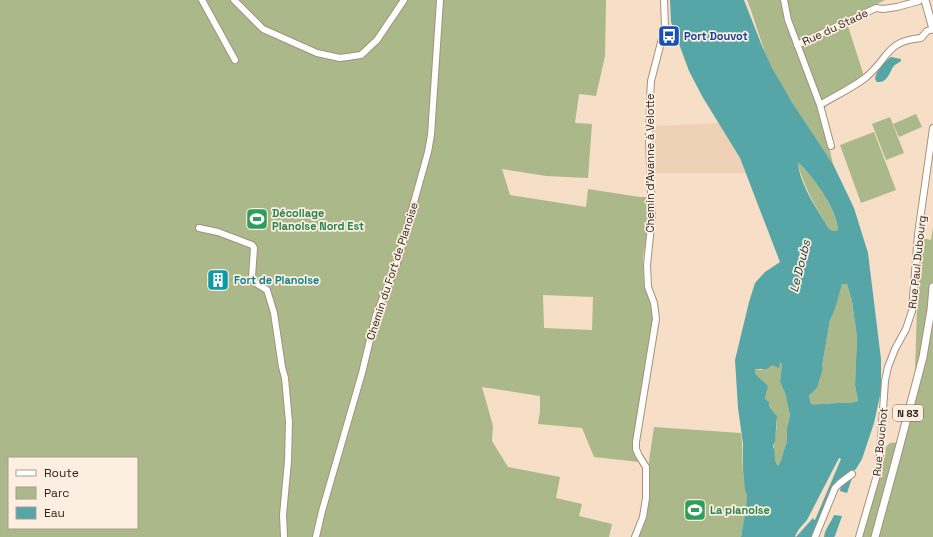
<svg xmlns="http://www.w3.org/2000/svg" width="933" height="537" viewBox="0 0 933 537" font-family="'Space Grotesk',sans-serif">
  <rect width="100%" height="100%" fill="#f7dfc7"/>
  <path fill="#efd2b5" d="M719 123 740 158 745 173H655L652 126Z"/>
  <g fill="#abb889" fill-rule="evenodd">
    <path d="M0 0H606L605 56 596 96 579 94 575 123 592 124 588 178 546 176 502 169 510 195 586 207 588 189 640 197H649V222L643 257 644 285 651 304 654 318 632 446 639 462 594 457 582 428 538 424 540 411V396L482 387 493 426 492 441 508 467 560 477 556 498 582 504 579 516 612 524 609 537H0ZM543 295 593 297 592 330 544 328ZM9 458H137V528H9Z"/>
    <path d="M747 0H885L846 20 864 76C856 81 836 91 830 97 818 109 830 148 833 164 812 132 789 101 771 67 761 45 756 22 747 0Z"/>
    <path d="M916 114 922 127 899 137 893 124Z"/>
    <path d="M890 117 904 153 886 160 872 124Z"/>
    <path d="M874 132 896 190 861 203 840 145Z"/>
    <path d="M797 161C813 175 836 208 838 230L833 231 829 229C816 207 803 186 797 161Z"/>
    <path d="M933 227V537H861L882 458H885L886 447 890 443 903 442 914 406 917 307 919 287 921 238 931 240Z"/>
    <path d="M842 284H847L852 301 857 337 855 385 858 401C851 403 845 403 838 403 828 403 820 405 811 404L809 396 817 388 823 369 822 366 830 320 834 312 838 295Z"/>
    <path d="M779 361 782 365 780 382 785 393 790 415 787 428V441L781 460 778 466C770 454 776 437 777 423 777 420 776 416 775 413 771 412 770 410 770 405L765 399 767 390 754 374 755 369 761 370Z"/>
    <path d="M654 427 741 433C743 446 742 460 743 473 744 483 748 494 747 504 746 515 743 526 741 537H636L647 510 649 461Z"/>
  </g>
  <g fill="#56a6a7" fill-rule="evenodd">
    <path d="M670 0H744L762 46 772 68 793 104 833 164 854 208 868 253 881 359V391L874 423 862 459 856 469 851 473 852 478 847 493 840 491 841 485 840 481 837 480 818 520 819 522 813 537H796L813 518 814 517 813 519 815 520 841 459 839 458 807 520 799 529 795 536 796 537H741L746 509 747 496 745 489 743 471V444L738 408 735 360 749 302 755 283 765 272 780 262 740 158 702 96 689 71 671 22ZM798 162C813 176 837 209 838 230L833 231 829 229C818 210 799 184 798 162ZM842 284H847L852 301 857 337 855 385 858 401C851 403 845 403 838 403 829 403 821 405 811 404L809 396 817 388 823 369 822 366 830 320 834 312ZM780 362 782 365 780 382 785 393 790 415 787 428V441L781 460 778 466C773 459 776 453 773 446L775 442 777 416 770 408 769 402 765 399 768 386 755 374V369H767L772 365 779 368Z"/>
    <path d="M891 57 901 59V61C899 63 895 64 893 67 889 74 887 83 877 82L875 79C876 70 884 62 891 57Z"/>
    <path d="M834 515 842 516 835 536 834 537H824C825 528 831 523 834 515Z"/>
  </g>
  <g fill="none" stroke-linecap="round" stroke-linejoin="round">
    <g stroke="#a6907a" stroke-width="8">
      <g id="minor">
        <path d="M202 0 235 60"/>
        <path d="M234 0 263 29 317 53 340 58 361 55 377 40 404 0"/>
        <path d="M784 0 788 20 820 105 831 146"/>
        <path d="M797 45 876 8 883 9 897 7 919 1"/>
        <path d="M820 105C835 96 852 88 865 78 889 59 885 41 921 38L927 31 933 29"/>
        <path d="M199 228 218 232 252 245 254 248 252 277 254 282 267 290 274 313 282 367 285 378 289 422 288 461 283 515 284 537"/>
        <path d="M316 537 322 511 362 373 376 315 397 263 428 152 431 135 440 0"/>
        <path d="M635 537 643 517 646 498V467L639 456 636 449V442L656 319 654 303 648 287 647 265 652 216 649 139 650 98 651 81 665 27 664 0"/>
        <path d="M815 537 835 488 840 483 852 474"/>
        <path d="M859 537 879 468 885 381 888 367 895 349 906 329 912 311 918 234 933 128"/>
      </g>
    </g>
    <g stroke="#a6907a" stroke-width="9">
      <g id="major">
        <path d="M925 0 933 29"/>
        <path d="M875 537 897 456 923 357 931 310 933 287"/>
      </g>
    </g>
    <use href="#minor" stroke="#fff" stroke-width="6"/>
    <use href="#major" stroke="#fff" stroke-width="7"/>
  </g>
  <defs>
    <g id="bus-square" transform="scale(1.15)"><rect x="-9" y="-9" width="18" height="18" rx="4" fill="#1a4fb4" stroke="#fceee0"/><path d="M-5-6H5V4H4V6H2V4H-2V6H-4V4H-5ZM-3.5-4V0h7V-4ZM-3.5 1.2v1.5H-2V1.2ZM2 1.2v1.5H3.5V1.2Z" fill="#fff"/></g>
    <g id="stadium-square" transform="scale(1.15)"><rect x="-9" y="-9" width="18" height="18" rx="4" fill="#2e9e5b" stroke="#fceee0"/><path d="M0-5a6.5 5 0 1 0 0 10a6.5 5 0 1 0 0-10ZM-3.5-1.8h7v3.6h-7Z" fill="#fff"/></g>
    <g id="building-square" transform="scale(1.15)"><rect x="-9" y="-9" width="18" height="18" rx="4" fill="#0f9aa8" stroke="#fceee0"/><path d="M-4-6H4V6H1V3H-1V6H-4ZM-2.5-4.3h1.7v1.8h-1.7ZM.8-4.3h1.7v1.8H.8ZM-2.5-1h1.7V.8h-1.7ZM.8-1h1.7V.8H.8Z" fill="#fff"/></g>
  </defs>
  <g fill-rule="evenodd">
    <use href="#bus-square" x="669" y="36"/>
    <use href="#stadium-square" x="257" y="219"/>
    <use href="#building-square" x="218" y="280"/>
    <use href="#stadium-square" x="695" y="510"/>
  </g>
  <g text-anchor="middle" stroke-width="3.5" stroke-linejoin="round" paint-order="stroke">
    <rect fill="#fceee0" stroke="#6d6358" stroke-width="1" x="893" y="405" width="30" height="16" rx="3"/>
    <g font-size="10" font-weight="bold" fill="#30271e">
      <text x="908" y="417">N 83</text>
    </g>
    <g font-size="11" fill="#30271e" stroke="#fceee0">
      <text transform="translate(835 27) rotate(-25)" y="4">Rue du Stade</text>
      <text transform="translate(650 163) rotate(-90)" y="4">Chemin d'Avanne à Velotte</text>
      <text transform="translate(917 262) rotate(-84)" y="4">Rue Paul Dubourg</text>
      <text transform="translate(392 271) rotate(-72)" y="4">Chemin du Fort de Planoise</text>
      <text transform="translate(880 442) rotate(-84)" y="4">Rue Bouchot</text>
    </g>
    <g font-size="11" font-weight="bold" fill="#164399" stroke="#fceee0" text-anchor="start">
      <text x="684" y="40">Port Douvot</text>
    </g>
    <g font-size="11" font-weight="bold" fill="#27864d" stroke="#fceee0" text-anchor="start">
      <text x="272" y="217">Décollage<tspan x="272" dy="13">Planoise Nord Est</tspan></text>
      <text x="710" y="514">La planoise</text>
    </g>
    <g font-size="11" font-weight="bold" fill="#0d838f" stroke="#fceee0" text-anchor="start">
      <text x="234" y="284">Fort de Planoise</text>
    </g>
    <g font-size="12" font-style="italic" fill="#0f3637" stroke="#fceee0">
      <text transform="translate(800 266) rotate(-76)" y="4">Le Doubs</text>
    </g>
  </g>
  <rect x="8" y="457" width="130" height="72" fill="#fceee0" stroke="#aa9e92"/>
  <rect x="16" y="470" width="20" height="6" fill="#ffffff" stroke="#aa9e92"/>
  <text x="44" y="477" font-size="12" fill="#30271e">Route</text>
  <rect x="16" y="487" width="20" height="12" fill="#abb889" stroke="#aa9e92"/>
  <text x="44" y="497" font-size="12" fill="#30271e">Parc</text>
  <rect x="16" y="507" width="20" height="12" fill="#56a6a7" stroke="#aa9e92"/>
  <text x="44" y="517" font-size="12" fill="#30271e">Eau</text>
</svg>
